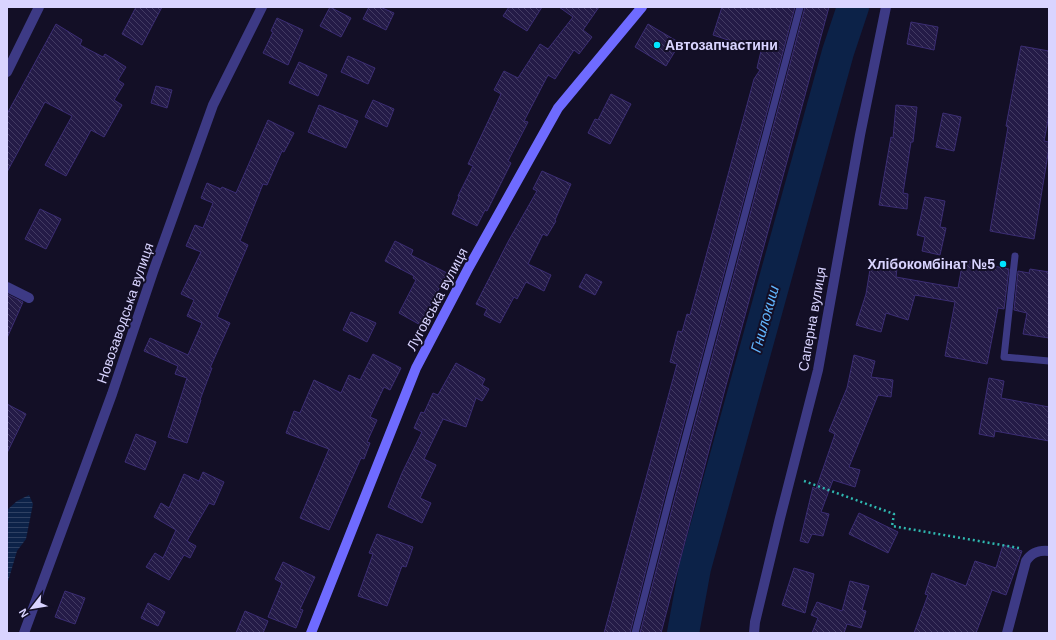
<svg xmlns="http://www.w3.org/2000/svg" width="1056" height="640" viewBox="0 0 1056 640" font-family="Helvetica,sans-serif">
  <defs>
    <pattern id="water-rules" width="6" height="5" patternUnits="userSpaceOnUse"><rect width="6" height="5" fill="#0c2248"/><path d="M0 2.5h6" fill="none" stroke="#2f4163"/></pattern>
    <pattern id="building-back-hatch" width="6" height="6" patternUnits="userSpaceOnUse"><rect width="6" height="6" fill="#241b47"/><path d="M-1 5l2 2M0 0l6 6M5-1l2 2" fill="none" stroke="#433b63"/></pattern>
  </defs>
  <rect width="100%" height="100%" fill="#130f26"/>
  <path fill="url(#water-rules)" d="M29 495 33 504 26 539 17 551 7 585V510L17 501Z"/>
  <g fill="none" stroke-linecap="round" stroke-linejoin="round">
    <path stroke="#0c2248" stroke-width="32" d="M683 633 695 568 838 52 853 7"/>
  </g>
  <g fill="url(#building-back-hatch)" stroke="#3b2d73">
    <path d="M136 7H162L142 45 122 34Z"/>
    <path d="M330 7 351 18 341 37 320 26Z"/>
    <path d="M369 7H380L394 13 386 30 363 19Z"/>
    <path d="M509 7H542L527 31 503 16Z"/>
    <path d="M559 7H599L583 30 592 37 579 54 574 50 555 79 548 75 524 121 528 122 508 161 511 163 487 211 485 210 477 226 452 214 459 197 458 196 473 166 468 164 501 94 494 90 504 71 518 78 540 44 548 49 573 17Z"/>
    <path d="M722 7H795L665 495 630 633H604L677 364 670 362 678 331 682 332 687 314 690 315 754 79 760 70 757 68 761 51 713 35Z"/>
    <path d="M805 7H829L725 389 661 633H640L675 497Z"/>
    <path d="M277 18 303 30 288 65 263 53 273 32 271 31Z"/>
    <path d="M911 22 938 27 934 50 907 44Z"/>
    <path d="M56 24 82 40 80 45 103 57 105 54 126 67 118 80 124 84 114 100 122 105 104 137 91 130 66 176 45 165 72 116 45 102 7 172V114Z"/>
    <path d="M648 24 680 43 666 66 635 47Z"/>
    <path d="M1021 46 1049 51V115L1044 141 1049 142V148L1034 239 990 231 1008 127 1006 126Z"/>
    <path d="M348 56 375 68 368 84 341 72Z"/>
    <path d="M299 62 327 75 318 96 289 83Z"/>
    <path d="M156 86 172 90 167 108 151 103Z"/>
    <path d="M611 94 631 104 610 144 588 133 595 119 598 120Z"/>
    <path d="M373 100 394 109 387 127 365 117Z"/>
    <path d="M319 105 358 121 346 148 308 132Z"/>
    <path d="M896 105 917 107 913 142H911L903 193 908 194 907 209 879 205 891 137 893 138Z"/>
    <path d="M943 113 961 117 954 151 936 147Z"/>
    <path d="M268 120 294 133 284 152 282 151 267 185 263 184 240 241 248 245 217 317 230 323 210 368H212L200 400H201L187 443 168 437 187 378 175 374 178 366 144 351 150 338 188 355 202 323 187 316 194 300 181 294 201 252 186 246 195 225 203 228 213 203 201 198 207 183 221 189 222 187 236 193Z"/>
    <path d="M542 171 571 184 555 220 556 221 547 236 543 234 528 264 551 275 544 291 526 282 517 299 514 297 500 323 484 315 487 309 476 304 509 240 537 191 533 189Z"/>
    <path d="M925 197 945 201 940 227 946 228 940 255 922 251 925 237 917 235Z"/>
    <path d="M40 209 61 219 46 249 25 239Z"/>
    <path d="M395 241 413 250 411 255 447 273 428 310 432 312 424 327 399 313 416 280 413 278 414 276 385 261Z"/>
    <path d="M963 260 1009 269 1004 309 998 308 987 364 945 356 955 302 915 295 908 320 886 313 881 332 856 325 866 294 871 263 897 268 896 277 958 288Z"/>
    <path d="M1030 269 1049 272V338L1023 334 1027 313 1014 310 1018 271 1029 273Z"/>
    <path d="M586 274 602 282 595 295 579 287Z"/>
    <path d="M7 294 23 302 7 338Z"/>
    <path d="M351 312 376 323 367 342 343 330Z"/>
    <path d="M373 354 401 368 390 390 384 387 370 417 377 420 367 442 370 443 364 459 361 458 329 530 300 518 329 449 286 433 294 411 300 413 314 380 341 393 349 375 360 380Z"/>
    <path d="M854 355 875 361 871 377 893 380 891 397 878 395 849 467 860 470 855 487 833 480 821 512 829 514 823 536 812 534 808 543 800 541 813 487 816 489 835 434 829 431 847 388Z"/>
    <path d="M456 363 485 379 482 385 489 389 482 401 476 398 466 427 443 419 424 459 436 465 420 498 431 503 422 523 388 507 402 473 422 432 414 428 421 412 424 413 433 393 438 395Z"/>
    <path d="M989 378 1004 381 1001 398 1049 407V441L995 431 994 437 979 434Z"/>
    <path d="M7 404 26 414 7 453Z"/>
    <path d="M136 434 156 442 145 470 125 462Z"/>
    <path d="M203 472 224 482 214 505 209 503 187 541 196 546 190 558 184 555 169 580 146 567 155 553 163 558 176 530 154 517 161 503 169 508 184 474 199 481Z"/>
    <path d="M859 513 898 532 888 553 849 534Z"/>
    <path d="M377 534 413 547 406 567 402 566 387 606 358 596 373 554 369 553Z"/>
    <path d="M1003 545 1022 551 1006 595 992 590 976 633H914L928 595 925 594 932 573 966 586 975 561 996 568Z"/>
    <path d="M283 562 315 577 300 609 303 610 296 628 268 617 282 583 275 579Z"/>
    <path d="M794 568 814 574 805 613 782 605Z"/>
    <path d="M850 581 869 586 862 610 866 611 861 628 847 624 844 633H812L818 618 811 615 817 602 842 611Z"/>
    <path d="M65 591 85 598 75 624 55 617Z"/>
    <path d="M148 603 165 612 158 626 141 618Z"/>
    <path d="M245 611 268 621 263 633H236Z"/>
  </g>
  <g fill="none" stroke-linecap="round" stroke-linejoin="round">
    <path stroke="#2fb8b0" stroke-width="2.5" stroke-dasharray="2 3" stroke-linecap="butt" d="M804 481 894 514 892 526 1019 548"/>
    <g stroke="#3d3a85" stroke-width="7">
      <path d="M1015 256 1004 357 1049 361"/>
      <path d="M635 633 670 496 800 7"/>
    </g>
    <g stroke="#3d3a85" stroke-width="10">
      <path d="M7 72 39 7"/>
      <path d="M7 287 29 298"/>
      <path d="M24 633 112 394 153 272 213 105 262 7"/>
      <path d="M754 633 755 622 780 518 818 370 860 135 886 7"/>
      <path d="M1007 633 1026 561C1032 552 1039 550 1049 551"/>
    </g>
    <path stroke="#6f6bff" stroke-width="10" d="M311 633 416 368 469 267 558 108 642 7"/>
  </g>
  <g fill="#00e5ff" stroke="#130f26" stroke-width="1.5">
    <circle cx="657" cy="45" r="4"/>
    <circle cx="1003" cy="264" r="4"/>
  </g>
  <g text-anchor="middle" stroke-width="4" stroke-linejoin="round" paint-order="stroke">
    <g font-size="14" font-weight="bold" fill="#d9d4ff" stroke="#130f26" text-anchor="start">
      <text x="665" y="50">Автозапчастини</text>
      <text x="995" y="269" text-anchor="end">Хлібокомбінат №5</text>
    </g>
    <g font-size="14" fill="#d9d4ff" stroke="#130f26">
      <text transform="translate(437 299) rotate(-62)" y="5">Луговська вулиця</text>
      <text transform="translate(125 313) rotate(-71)" y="5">Новозаводська вулиця</text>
      <text transform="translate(812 319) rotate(-80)" y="5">Саперна вулиця</text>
    </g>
    <g font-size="15" font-style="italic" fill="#62b6ff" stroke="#130f26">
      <text transform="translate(765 319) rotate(-74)" y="5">Гнилокиш</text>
    </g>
  </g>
  <rect width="1056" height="640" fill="none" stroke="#d9d4ff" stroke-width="16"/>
  <g transform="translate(32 608) rotate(239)" stroke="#130f26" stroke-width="3" paint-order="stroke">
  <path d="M0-3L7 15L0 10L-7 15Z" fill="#d9d4ff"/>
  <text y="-6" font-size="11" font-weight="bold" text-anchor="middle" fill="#d9d4ff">N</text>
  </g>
</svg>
